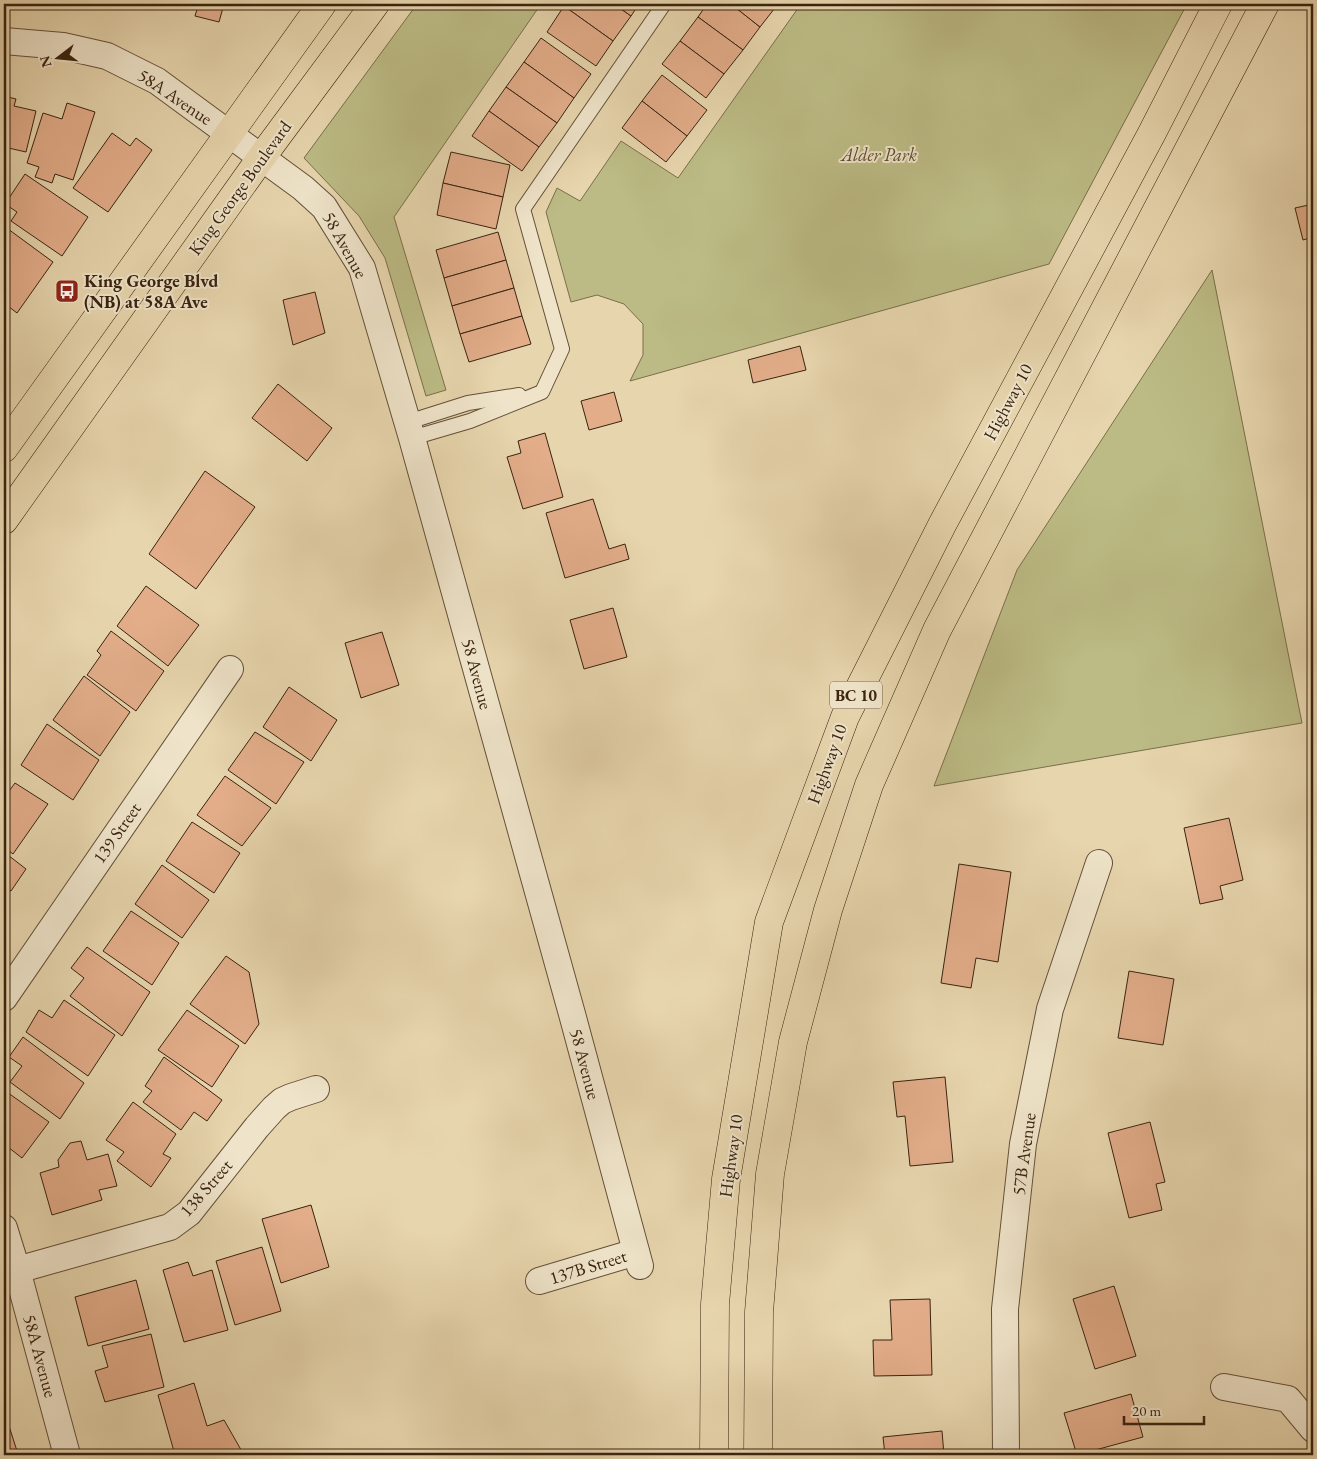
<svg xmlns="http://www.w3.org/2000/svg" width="1317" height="1459" viewBox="0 0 1317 1459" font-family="'EB Garamond',serif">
  <rect width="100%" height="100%" fill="#e7d5ad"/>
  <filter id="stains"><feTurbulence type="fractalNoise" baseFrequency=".004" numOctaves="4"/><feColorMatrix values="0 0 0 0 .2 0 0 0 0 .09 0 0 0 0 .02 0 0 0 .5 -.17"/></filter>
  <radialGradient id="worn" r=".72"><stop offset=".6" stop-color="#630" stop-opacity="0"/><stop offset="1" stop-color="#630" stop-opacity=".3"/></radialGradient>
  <g fill="#bcbb85" stroke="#7a6f4a">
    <path d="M417 4H541L394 217 446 390 426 396 385 258 359 216 304 158Z"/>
    <path d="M801 4H826L834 8 837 4H1187L1049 264 630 381 643 355V324L624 304 597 295 571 302 546 212 557 188 580 201 621 141 678 178Z"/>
    <path d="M1212 270 1302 723 934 786 1017 570Z"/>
  </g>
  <g fill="#e3ad8a" stroke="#392310">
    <path d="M191 4H224L219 22 195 16 198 6Z"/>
    <path d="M565 4H614L631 16 613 41 564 6Z"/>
    <path d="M614 4H639L631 16Z"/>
    <path d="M707 4H731L760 27 743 50 698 17Z"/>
    <path d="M731 4H778L760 27Z"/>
    <path d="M564 6 613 41 596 66 547 32Z"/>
    <path d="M698 17 743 50 724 74 680 41Z"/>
    <path d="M541 38 591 74 574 98 524 62Z"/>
    <path d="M680 41 724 74 706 98 662 64Z"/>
    <path d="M524 62 574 98 557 123 506 87Z"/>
    <path d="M662 75 707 110 687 136 642 101Z"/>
    <path d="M506 87 557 123 539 147 489 111Z"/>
    <path d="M4 96 16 99 14 106 36 111 26 152 4 147Z"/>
    <path d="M642 101 687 136 666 162 622 128Z"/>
    <path d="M67 103 95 112 73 180 55 174 52 183 35 177 39 167 27 163 43 113 62 119Z"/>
    <path d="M489 111 539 147 522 171 472 136Z"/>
    <path d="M112 133 130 146 136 138 152 150 108 212 73 188Z"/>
    <path d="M451 152 510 165 503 197 443 183Z"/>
    <path d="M25 174 88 217 62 256 11 221 17 212 5 204Z"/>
    <path d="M443 183 503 197 496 229 437 215Z"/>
    <path d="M1313 204V237L1303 240 1295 208Z"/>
    <path d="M4 226 53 262 17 313 4 303Z"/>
    <path d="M498 232 506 260 444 278 436 250Z"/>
    <path d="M506 260 514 288 452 306 444 278Z"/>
    <path d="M514 288 522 316 460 334 452 306Z"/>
    <path d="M315 292 325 333 293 345 283 300Z"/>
    <path d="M522 316 531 344 469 362 460 334Z"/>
    <path d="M800 346 806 370 753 383 748 360Z"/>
    <path d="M278 384 332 428 307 461 252 418Z"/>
    <path d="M614 392 622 421 589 430 581 401Z"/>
    <path d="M545 433 563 497 523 509 507 457 521 453 518 441Z"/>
    <path d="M205 471 255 507 196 589 149 554Z"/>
    <path d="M593 499 609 549 625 544 629 559 565 578 546 513Z"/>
    <path d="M146 586 199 625 168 666 117 626Z"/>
    <path d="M613 608 627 657 584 669 570 620Z"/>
    <path d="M111 631 164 671 136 711 87 675 101 655 97 651Z"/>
    <path d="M382 632 399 685 361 698 345 643Z"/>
    <path d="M84 676 130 712 100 756 53 720Z"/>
    <path d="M289 687 337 720 311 761 263 727Z"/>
    <path d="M47 724 99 760 73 800 21 765Z"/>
    <path d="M255 732 304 762 276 804 228 770Z"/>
    <path d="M225 776 271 808 242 846 197 815Z"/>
    <path d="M15 783 48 804 13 854 4 847V798Z"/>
    <path d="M1229 818 1243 880 1220 886 1223 899 1200 904 1184 828Z"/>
    <path d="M192 822 240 853 214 893 166 861Z"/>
    <path d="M4 852 26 869 11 891 4 886Z"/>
    <path d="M959 864 1011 872 998 962 976 958 971 988 941 983Z"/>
    <path d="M162 865 209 900 182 938 135 904Z"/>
    <path d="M131 911 179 943 152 985 103 951Z"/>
    <path d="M87 947 150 992 122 1036 70 996 84 978 71 968Z"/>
    <path d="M226 956 249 972 259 1024 245 1044 190 1004Z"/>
    <path d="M1129 971 1174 979 1163 1045 1118 1038Z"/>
    <path d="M64 1000 115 1035 88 1076 26 1032 39 1010 52 1018Z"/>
    <path d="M187 1010 239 1046 212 1087 158 1050Z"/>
    <path d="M23 1037 84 1083 60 1119 10 1082 22 1066 9 1057Z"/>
    <path d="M164 1057 222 1100 207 1121 194 1112 181 1130 143 1102 152 1091 145 1086Z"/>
    <path d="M945 1077 953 1162 910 1166 905 1116 897 1117 893 1082Z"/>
    <path d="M4 1090 49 1122 22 1158 4 1144Z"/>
    <path d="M133 1102 176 1134 163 1154 171 1158 151 1187 117 1161 124 1152 106 1140Z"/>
    <path d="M1150 1122 1165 1182 1156 1184 1162 1210 1129 1218 1108 1133Z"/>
    <path d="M81 1141 87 1160 108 1154 117 1186 99 1190 102 1200 52 1215 40 1173 59 1167 58 1160 70 1143Z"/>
    <path d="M311 1205 329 1267 281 1283 262 1219Z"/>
    <path d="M262 1247 281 1311 235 1325 216 1261Z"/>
    <path d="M188 1262 193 1276 212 1270 228 1330 184 1342 163 1270Z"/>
    <path d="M136 1280 149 1329 88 1346 75 1297Z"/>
    <path d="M1114 1286 1136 1356 1095 1369 1073 1299Z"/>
    <path d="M930 1299 932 1375 874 1376 873 1340H892L890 1300Z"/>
    <path d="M151 1334 164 1387 105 1402 95 1371 108 1367 102 1346Z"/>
    <path d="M194 1383 207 1426 224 1420 244 1455H175L158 1395Z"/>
    <path d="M1131 1394 1143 1437 1077 1455 1064 1413Z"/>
    <path d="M9 1426 17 1451 4 1455V1427Z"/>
    <path d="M942 1431 944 1455H885L883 1437Z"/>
  </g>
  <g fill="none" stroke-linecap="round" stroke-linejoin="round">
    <g stroke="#645037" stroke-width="16">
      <g id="service">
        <path d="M408 422 468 403 519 395"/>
        <path d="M412 438 470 421 542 392 562 349 523 209 664 4"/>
      </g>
    </g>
    <g stroke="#645037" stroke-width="28">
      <g id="minor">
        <path d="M4 41 63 46 107 56 157 81 303 188 324 207 362 268 412 438 572 1014 640 1266"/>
        <path d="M4 998 230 669"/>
        <path d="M4 1228 17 1270 67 1455"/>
        <path d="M17 1270 170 1227 189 1213 257 1127 274 1108 282 1101 291 1097 316 1089"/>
        <path d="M539 1281 636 1252"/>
        <path d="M1224 1387 1288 1399 1313 1429"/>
        <path d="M1006 1455 1005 1309 1023 1144 1050 1009 1099 863"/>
      </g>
    </g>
    <g stroke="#392310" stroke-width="29">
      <g id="primary">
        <path d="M4 448 322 4"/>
        <path d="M4 520 261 158 375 4"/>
      </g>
    </g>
    <g stroke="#392310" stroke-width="29">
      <g id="trunk">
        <path d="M714 1455 715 1304 726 1179 769 922 845 717 942 525 1152 133 1218 4"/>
        <path d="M758 1455 759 1312 770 1174 793 1042 828 910 869 785 937 630 1265 4"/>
      </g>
    </g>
    <use href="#service" stroke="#efe4ca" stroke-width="14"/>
    <use href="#minor" stroke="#efe4ca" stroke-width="26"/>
    <use href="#primary" stroke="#e7d5ad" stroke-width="28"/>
    <use href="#trunk" stroke="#e7d5ad" stroke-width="28"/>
  </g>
  <defs>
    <g id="bus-square" transform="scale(1.25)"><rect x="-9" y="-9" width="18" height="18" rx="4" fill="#8f2418" stroke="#efe4ca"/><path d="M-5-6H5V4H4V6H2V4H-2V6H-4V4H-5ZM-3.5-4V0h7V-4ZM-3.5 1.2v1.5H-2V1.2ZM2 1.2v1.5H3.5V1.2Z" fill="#fff"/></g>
  </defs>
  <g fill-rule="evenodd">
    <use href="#bus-square" x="67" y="291"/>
  </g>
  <g text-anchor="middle" stroke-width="4" stroke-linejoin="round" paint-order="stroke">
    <rect fill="#efe4ca" stroke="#705d48" stroke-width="1" x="830" y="681.5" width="52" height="27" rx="4"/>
    <g font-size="16" font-weight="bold" fill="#392310">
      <text x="856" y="701">BC 10</text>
    </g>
    <g font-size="18" fill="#392310" stroke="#efe4ca">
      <text transform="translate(175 97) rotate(34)" y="6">58A Avenue</text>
      <text transform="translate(240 188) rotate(-54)" y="6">King George Boulevard</text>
      <text transform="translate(345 245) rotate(61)" y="6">58 Avenue</text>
      <text transform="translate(1008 402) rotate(-62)" y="6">Highway 10</text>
      <text transform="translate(477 674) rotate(75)" y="6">58 Avenue</text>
      <text transform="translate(827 764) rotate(-70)" y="6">Highway 10</text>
      <text transform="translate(117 833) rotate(-55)" y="6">139 Street</text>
      <text transform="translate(585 1064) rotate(75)" y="6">58 Avenue</text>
      <text transform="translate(1024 1154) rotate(-82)" y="6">57B Avenue</text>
      <text transform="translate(731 1156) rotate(-82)" y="6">Highway 10</text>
      <text transform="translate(206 1188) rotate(-49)" y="6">138 Street</text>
      <text transform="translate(588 1267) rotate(-17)" y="6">137B Street</text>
      <text transform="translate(40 1356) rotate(75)" y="6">58A Avenue</text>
    </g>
    <g font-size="18" font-style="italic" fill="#5a492d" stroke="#efe4ca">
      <text x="879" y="161">Alder Park</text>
    </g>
    <g font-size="18" font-weight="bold" fill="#392310" stroke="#efe4ca" text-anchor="start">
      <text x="84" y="287">King George Blvd<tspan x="84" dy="21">(NB) at 58A Ave</tspan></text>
    </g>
  </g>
  <rect width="1317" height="1459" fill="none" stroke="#e7d5ad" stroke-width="20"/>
  <rect x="5" y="5" width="1307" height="1449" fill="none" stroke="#392310" stroke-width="2.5"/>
  <rect x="10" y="10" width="1297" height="1439" fill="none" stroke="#392310"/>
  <g transform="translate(58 58) rotate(254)" stroke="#efe4ca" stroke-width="4" paint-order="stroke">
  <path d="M0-4L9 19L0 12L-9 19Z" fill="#392310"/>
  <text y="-8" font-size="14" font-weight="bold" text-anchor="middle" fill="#392310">N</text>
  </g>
  <path d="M1124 1416v8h80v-8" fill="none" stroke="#392310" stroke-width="2.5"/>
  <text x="1132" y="1416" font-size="15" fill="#392310" stroke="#efe4ca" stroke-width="4" paint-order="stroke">20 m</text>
  <rect width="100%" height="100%" filter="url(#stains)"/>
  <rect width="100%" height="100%" fill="url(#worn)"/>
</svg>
